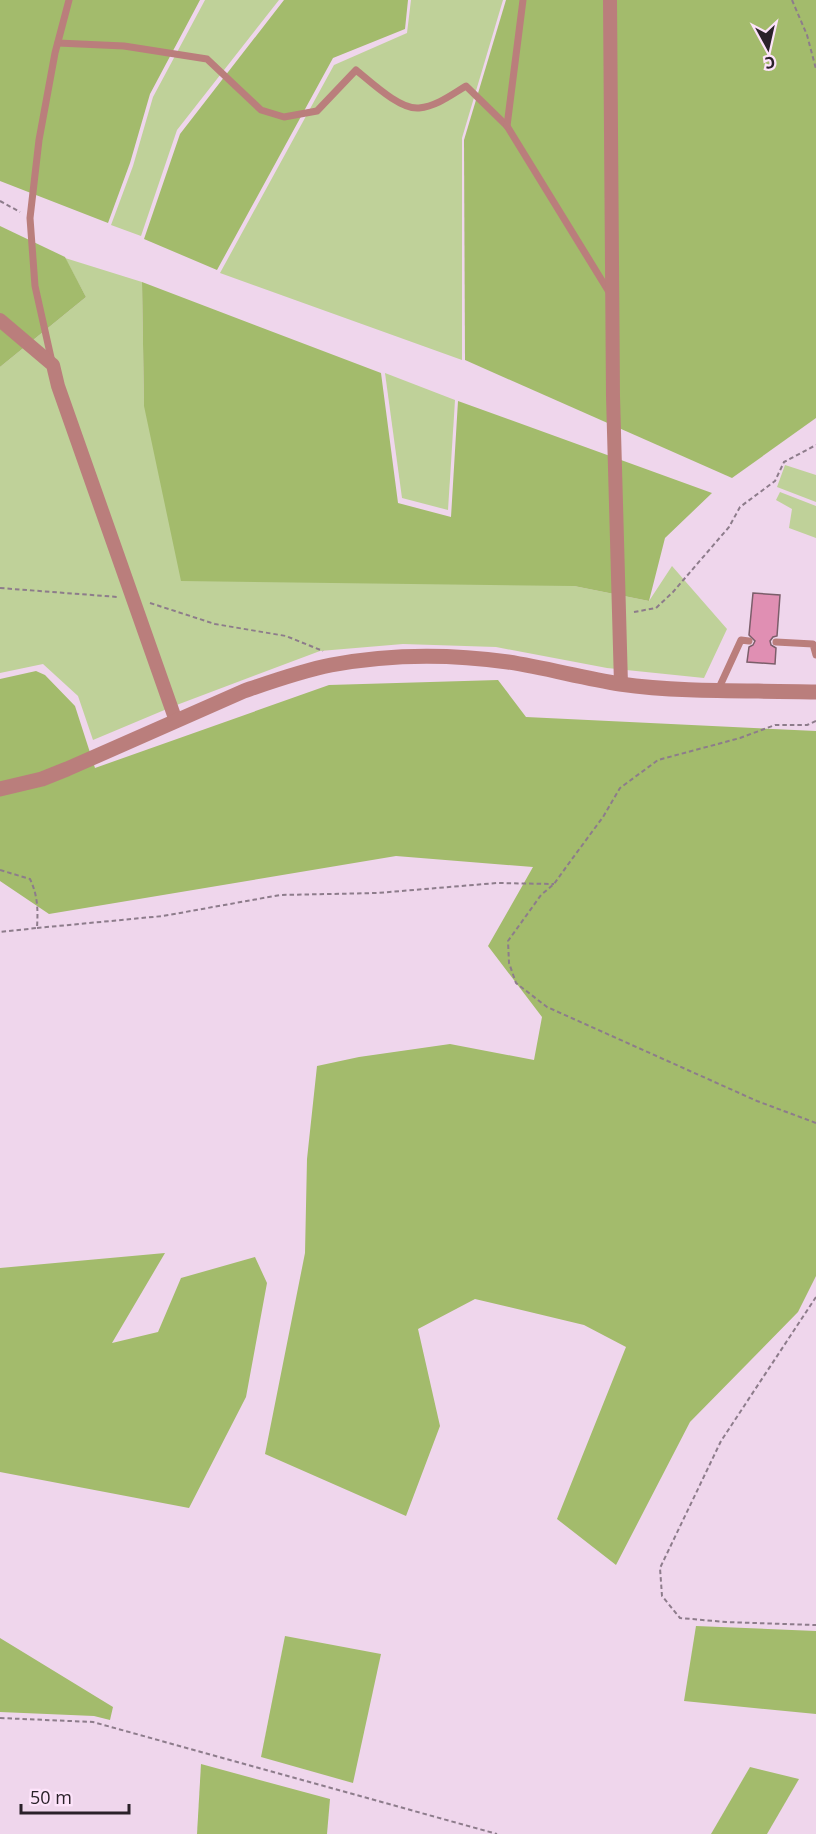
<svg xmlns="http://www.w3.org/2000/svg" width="816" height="1834" viewBox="0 0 816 1834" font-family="'Open Sans',sans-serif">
  <rect width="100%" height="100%" fill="#efd6ec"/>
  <g fill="#bfd199">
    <path d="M205 0H279L177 130 141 236 111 225 133 166 153 97Z"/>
    <path d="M411 0H503L462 138V360L220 273 334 65 407 33Z"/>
    <path d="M65 258 142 282 144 406 574 586 649 601 672 566 727 629 704 678 607 668 496 647 403 644 320 651 174 706 93 740 78 696 43 664 0 673V367L86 297Z"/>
    <path d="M385 373 455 400 448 510 402 498Z"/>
    <path d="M785 465 816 475V502L777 487Z"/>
    <path d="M780 492 816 506V538L789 528 792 509 776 500Z"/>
  </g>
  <g fill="#a3bb6c">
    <path d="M0 0H200L150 94 130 163 108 223 0 181Z"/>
    <path d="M284 0H408L405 29 333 58 217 270 144 239 180 134Z"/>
    <path d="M506 0H816V418L732 478 465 360 464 140Z"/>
    <path d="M0 226 65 257 86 297 0 367Z"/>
    <path d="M142 282 381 373 398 503 451 517 458 401 712 493 665 538 649 601 574 586 181 581 144 406Z"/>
    <path d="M36 671 45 675 75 706 95 768 329 685 498 680 526 717 816 731V1276L798 1312 690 1422 616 1565 557 1519 626 1347 584 1325 475 1299 418 1329 440 1426 406 1516 265 1454 305 1253 307 1159 317 1066 359 1057 450 1044 534 1060 542 1017 488 946 533 867 396 856 49 914 0 881V679Z"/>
    <path d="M165 1253 112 1343 158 1332 181 1278 255 1257 267 1283 246 1397 189 1508 0 1472V1268Z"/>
    <path d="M696 1626 816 1631V1714L684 1701Z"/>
    <path d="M285 1636 381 1654 353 1783 261 1757Z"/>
    <path d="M0 1638 113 1707 110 1720 94 1716 0 1712Z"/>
    <path d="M201 1764 330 1799 327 1834H197Z"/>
    <path d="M750 1767 799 1779 767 1834H711Z"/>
  </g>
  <path fill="#e08fb3" stroke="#7b5e6a" stroke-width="1.5" d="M753 593 780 595 777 636 773 637 770 641 771 645 776 648 775 664 747 662 749 647 753 645 755 641 749 635Z"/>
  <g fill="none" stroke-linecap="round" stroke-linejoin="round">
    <g stroke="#8d7c8b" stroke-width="2" stroke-dasharray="4.5 3" stroke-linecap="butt">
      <path d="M792 0 807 35 816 69"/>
      <path d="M0 201 20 212"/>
      <path d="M0 588 118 597"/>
      <path d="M150 603 215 624 286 636 323 651"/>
      <path d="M634 612 656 608 673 592 729 527 740 507 775 481 784 462 816 445"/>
      <path d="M816 721 807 725H775L740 738 658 760 620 788 603 817 572 859 554 884 541 895 508 941 509 963 516 983 547 1007 757 1101 816 1123"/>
      <path d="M0 870 30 879C38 896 38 910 37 928L0 932"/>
      <path d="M37 928 163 916 280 895 378 893 497 883 554 884"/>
      <path d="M816 1297 721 1441 660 1568 662 1596 680 1618 726 1622 816 1625"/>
      <path d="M0 1718 93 1722 497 1834"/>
    </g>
    <g stroke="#ba7e7c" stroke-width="7">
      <path d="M58 43 124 46 207 59 261 110 284 117 317 111 356 70C371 82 400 110 419 108 437 106 451 95 466 86L507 126 609 292"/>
      <path d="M507 126 523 0"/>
      <path d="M52 362 35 286 30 218 39 140 55 53 69 0"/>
      <path d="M776 642 813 644 816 655"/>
      <path d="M718 690 741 640 749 641"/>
    </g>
    <g stroke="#ba7e7c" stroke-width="14">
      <path d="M610 0 613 396 621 684"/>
      <path d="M0 320 53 365 58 386 176 721"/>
    </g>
    <path stroke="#ba7e7c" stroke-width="15" d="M0 789 42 779 67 769 244 691C273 681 301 671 331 665 389 654 451 654 508 662 546 668 583 678 620 684 684 693 751 690 816 692"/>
  </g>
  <g transform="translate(768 48) rotate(172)" stroke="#fde3fa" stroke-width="4.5" paint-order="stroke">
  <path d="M0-4.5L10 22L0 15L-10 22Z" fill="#2a2129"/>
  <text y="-9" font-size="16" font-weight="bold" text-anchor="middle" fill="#2a2129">С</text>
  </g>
  <path d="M21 1804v9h108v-9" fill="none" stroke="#2a2129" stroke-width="3"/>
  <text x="30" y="1804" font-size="18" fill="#2a2129" stroke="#fde3fa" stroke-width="4.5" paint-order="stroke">50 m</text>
</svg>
